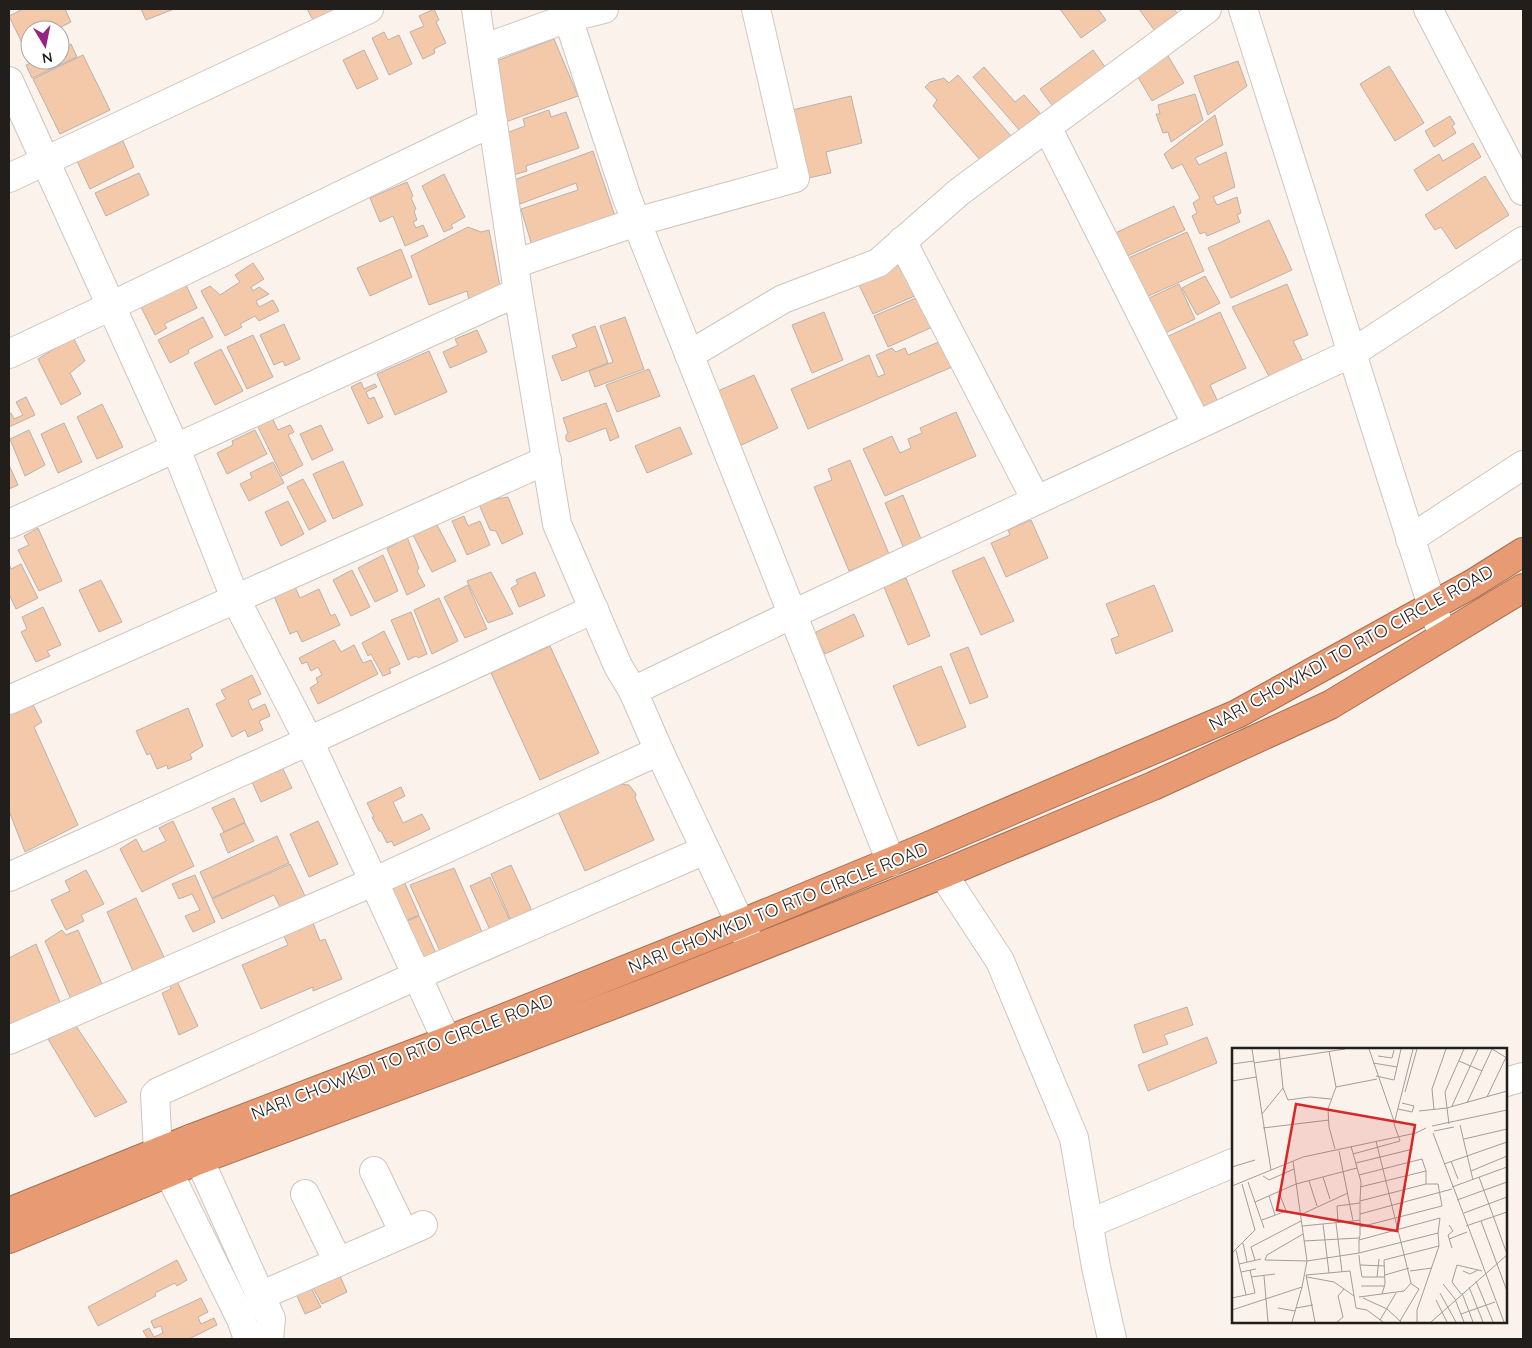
<svg xmlns="http://www.w3.org/2000/svg" width="1532" height="1348" viewBox="0 0 1532 1348" font-family="Quicksand,sans-serif">
  <rect width="100%" height="100%" fill="#fbf2eb"/>
  <g fill="#f4c9aa" stroke="#bbb2ac">
    <path d="M23 9H65L71 22 55 30H30V42L23 45 9 16Z"/>
    <path d="M141 9H174L146 20Z"/>
    <path d="M307 9H336L313 20Z"/>
    <path d="M434 9 439 20 436 22 446 43 434 49 435 53 423 59 410 32 424 26 419 16Z"/>
    <path d="M1060 9H1098L1106 20 1081 38Z"/>
    <path d="M1139 9H1174L1181 18 1157 34Z"/>
    <path d="M384 32 388 40 399 35 412 64 389 75 372 38Z"/>
    <path d="M554 39 578 96 500 124 491 63Z"/>
    <path d="M71 44 77 57 32 78 26 65 37 60H60V49Z"/>
    <path d="M364 50 378 79 357 89 343 60Z"/>
    <path d="M1093 50 1108 71 1055 109 1040 89Z"/>
    <path d="M1167 54 1184 83 1152 101 1135 72Z"/>
    <path d="M83 55 110 110 60 134 33 79Z"/>
    <path d="M1238 61 1247 86 1208 115 1194 76Z"/>
    <path d="M1389 66 1424 123 1395 141 1360 84Z"/>
    <path d="M984 67 1015 102 1024 95 1041 114 1021 132 973 77Z"/>
    <path d="M958 75 1011 136 981 161 933 106 937 100 925 87 930 82 944 78 949 83Z"/>
    <path d="M1195 94 1203 120 1171 142 1168 132 1163 133 1156 114H1160L1158 105Z"/>
    <path d="M851 96 862 143 826 152 831 173 804 179 788 111Z"/>
    <path d="M549 110 551 117 566 112 579 148 526 166 527 171 510 176 501 135 525 126 523 119Z"/>
    <path d="M1215 115 1223 145 1195 158 1199 165 1226 152 1235 187 1213 197 1217 205 1237 197 1241 213 1237 215 1240 222 1207 236 1205 232 1200 234 1192 216 1197 213 1193 203 1200 198 1182 164 1172 169 1164 154Z"/>
    <path d="M1450 116 1455 124 1452 126 1456 133 1434 147 1425 131Z"/>
    <path d="M123 141 134 167 90 189 77 161Z"/>
    <path d="M1473 143 1481 157 1427 191 1414 170 1439 154 1443 161Z"/>
    <path d="M593 151 617 222 533 249 521 209 578 190 576 183 520 204 514 180Z"/>
    <path d="M139 173 149 195 106 216 95 193Z"/>
    <path d="M444 174 465 217 451 225 453 228 444 232 422 186Z"/>
    <path d="M1485 176 1509 215 1456 249 1441 227 1435 230 1425 215Z"/>
    <path d="M407 182 413 196 411 198 416 209 414 211 417 220 413 222 416 228 423 225 428 236 405 246 393 216 380 222 370 198Z"/>
    <path d="M1174 206 1185 230 1123 258 1113 234Z"/>
    <path d="M1269 220 1292 270 1231 298 1208 248Z"/>
    <path d="M468 227 481 232 489 230 500 286 469 300 467 291 429 305 411 256Z"/>
    <path d="M1187 232 1204 271 1144 298 1126 259Z"/>
    <path d="M401 249 412 277 370 296 357 268Z"/>
    <path d="M909 260 924 292 873 314 858 283Z"/>
    <path d="M253 263 264 279 251 287 253 291 259 287 269 294 256 301 259 307 273 300 279 311 259 321 255 316 240 324 242 327 225 336 201 291 210 286 220 295 240 282 235 275Z"/>
    <path d="M1205 276 1220 303 1197 315 1182 288Z"/>
    <path d="M1179 284 1195 319 1163 334 1147 299Z"/>
    <path d="M1287 284 1308 335 1293 341 1305 365 1272 382 1232 307Z"/>
    <path d="M186 285 197 308 164 324 167 328 155 335 140 305Z"/>
    <path d="M923 295 937 325 888 347 874 316Z"/>
    <path d="M824 312 843 360 812 373 792 325Z"/>
    <path d="M1220 312 1246 368 1210 385 1219 404 1195 415 1158 341Z"/>
    <path d="M203 317 213 337 188 350 189 353 170 363 158 340Z"/>
    <path d="M625 317 644 369 595 387 589 371 613 362 600 326Z"/>
    <path d="M284 324 300 359 285 366 283 361 274 365 260 335Z"/>
    <path d="M595 326 608 363 562 381 552 356 577 347 572 335Z"/>
    <path d="M477 330 487 352 450 368 443 352 458 345 455 339Z"/>
    <path d="M253 335 273 377 247 389 227 347Z"/>
    <path d="M73 337 85 361 70 373 81 394 61 405 38 359Z"/>
    <path d="M941 341 952 367 808 429 791 389 869 355 878 377 885 374 876 355 892 348 896 352 905 348 908 355Z"/>
    <path d="M221 349 243 391 215 405 194 363Z"/>
    <path d="M429 351 447 392 395 415 377 374Z"/>
    <path d="M649 369 660 396 617 412 606 385Z"/>
    <path d="M754 375 778 428 733 449 709 395Z"/>
    <path d="M361 382 364 389 375 384 377 387 366 392 369 399 374 397 383 417 368 424 351 387Z"/>
    <path d="M26 397 35 415 9 427V414L11 413 14 419 23 415 16 402Z"/>
    <path d="M606 403 619 437 610 441 606 428 569 442 566 440V435L568 433 563 418Z"/>
    <path d="M102 404 123 447 97 459 77 417Z"/>
    <path d="M956 412 976 456 885 496 863 449 892 436 900 453 911 448 908 439 922 433 920 428Z"/>
    <path d="M272 418 278 430 290 425 294 432 288 435 303 465 282 476 257 425Z"/>
    <path d="M64 423 82 462 58 473 41 434Z"/>
    <path d="M321 425 333 450 312 460 300 434Z"/>
    <path d="M680 427 692 454 647 473 635 446Z"/>
    <path d="M29 430 45 465 25 476 10 439Z"/>
    <path d="M255 430 267 454 227 474 217 453 233 445 232 441Z"/>
    <path d="M850 460 889 554 849 571 814 487 832 480 828 469Z"/>
    <path d="M343 461 363 505 333 519 313 474Z"/>
    <path d="M273 462 284 483 249 501 240 484 252 478 250 473Z"/>
    <path d="M9 465 18 485 9 489Z"/>
    <path d="M303 479 326 521 309 530 287 487Z"/>
    <path d="M903 495 923 544 905 551 885 503Z"/>
    <path d="M508 497 523 534 502 544 496 531 490 530 478 502Z"/>
    <path d="M288 501 304 534 281 546 265 512Z"/>
    <path d="M464 516 468 526 480 521 490 545 467 555 452 521Z"/>
    <path d="M1031 520 1048 558 1006 577 991 543 1010 535 1008 530Z"/>
    <path d="M437 525 456 561 432 572 413 535Z"/>
    <path d="M38 528 62 581 39 591 18 550 29 545 24 536Z"/>
    <path d="M407 537 419 568 417 571 425 586 407 595 387 549Z"/>
    <path d="M383 555 398 591 375 602 358 568Z"/>
    <path d="M984 557 1014 621 981 635 952 571Z"/>
    <path d="M9 564 11 569 21 564 38 598 16 609 9 594Z"/>
    <path d="M352 570 370 607 351 616 333 580Z"/>
    <path d="M491 572 513 614 488 623 467 581Z"/>
    <path d="M535 572 545 596 519 607 511 588 518 584 516 580Z"/>
    <path d="M906 578 930 636 908 645 884 587Z"/>
    <path d="M101 580 122 622 99 632 79 590Z"/>
    <path d="M468 585 487 629 465 638 444 597Z"/>
    <path d="M1154 585 1173 631 1116 654 1111 639 1119 636 1106 604Z"/>
    <path d="M295 587 300 598 319 589 331 616 335 614 340 625 302 642 297 631 290 634 274 596Z"/>
    <path d="M439 598 458 641 432 654 414 610Z"/>
    <path d="M43 607 61 645 47 651 50 656 36 662 21 632 27 629 22 617Z"/>
    <path d="M411 612 427 654 418 658 416 656 408 660 391 620Z"/>
    <path d="M854 614 864 636 825 654 816 636V632Z"/>
    <path d="M384 631 400 664 389 669 391 673 383 676 371 654 368 656 362 643Z"/>
    <path d="M334 640 341 652 354 645 363 663 371 660 378 674 318 704 310 688 318 683 316 678 322 675 318 667 311 671 307 662 302 664 299 658Z"/>
    <path d="M550 646 599 753 540 780 491 673Z"/>
    <path d="M968 647 988 697 970 704 950 654Z"/>
    <path d="M941 666 966 727 918 746 893 686Z"/>
    <path d="M252 675 261 694 248 700 252 710 265 704 270 716 259 721 263 730 248 737 245 730 232 737 216 704 226 699 221 690Z"/>
    <path d="M31 701 42 722 34 727 78 825 25 852 9 811V714Z"/>
    <path d="M188 708 203 746 190 754 192 759 168 769 167 765 157 769 150 753 147 755 136 731Z"/>
    <path d="M283 769 292 788 261 802 252 782Z"/>
    <path d="M616 784 629 785 636 794 635 798 654 840 585 871 558 811Z"/>
    <path d="M401 787 405 796 393 802 403 823 422 814 430 829 394 846 392 841 387 843 381 831H379L372 817H374L367 803Z"/>
    <path d="M234 798 245 822 224 832 212 808Z"/>
    <path d="M173 821 194 866 142 892 120 849 136 839 143 852 166 841 159 828Z"/>
    <path d="M318 821 338 864 309 877 290 834Z"/>
    <path d="M245 823 254 841 228 853 220 834Z"/>
    <path d="M277 836 289 863 212 898 200 872Z"/>
    <path d="M290 864 305 896 280 907 274 895 222 919 212 899Z"/>
    <path d="M511 865 533 913 512 923 491 874Z"/>
    <path d="M454 868 486 941 444 960 410 885Z"/>
    <path d="M86 870 104 904 81 915 84 921 66 930 51 900 70 891 65 881Z"/>
    <path d="M195 875 215 922 193 932 185 916 200 910 192 894 179 899 172 884Z"/>
    <path d="M402 877 419 915 405 921 388 883Z"/>
    <path d="M490 877 511 923 491 932 470 886Z"/>
    <path d="M136 898 164 957 133 971 107 912Z"/>
    <path d="M419 916 440 962 426 968 405 922Z"/>
    <path d="M313 923 320 941 325 939 342 979 313 991V987L261 1009 242 965 288 945 284 936Z"/>
    <path d="M62 930 66 935 78 930 102 984 71 999 45 941Z"/>
    <path d="M36 944 62 1007 9 1025V958Z"/>
    <path d="M177 981 198 1026 179 1035 162 993 171 989 170 984Z"/>
    <path d="M1187 1007 1193 1025 1164 1035 1168 1044 1143 1053 1134 1025Z"/>
    <path d="M76 1026 127 1102 95 1117 48 1039Z"/>
    <path d="M1207 1037 1217 1063 1148 1091 1138 1065Z"/>
    <path d="M177 1260 187 1280 177 1286 175 1283 155 1293 156 1296 98 1326 88 1307Z"/>
    <path d="M336 1267 347 1292 322 1304 309 1281Z"/>
    <path d="M308 1282 321 1307 305 1314 294 1289Z"/>
    <path d="M201 1298 208 1312 198 1317 201 1324 214 1318 217 1325 189 1339H148L143 1331 149 1328 154 1337 163 1333 161 1326 154 1328 151 1321Z"/>
  </g>
  <g fill="none" stroke-linecap="round" stroke-linejoin="round">
    <g stroke="#cec5bf" stroke-width="30">
      <g id="street">
        <path d="M476 9 518 292 557 524 618 666 633 691 659 751 751 946"/>
        <path d="M1243 9 1432 606 1443 636"/>
        <path d="M1428 9 1523 191"/>
        <path d="M568 18 604 9"/>
        <path d="M482 49 568 18 627 198 891 862"/>
        <path d="M9 81 176 449 235 598 309 741 457 1063"/>
        <path d="M1047 127 1197 425"/>
        <path d="M9 178 369 9"/>
        <path d="M902 241 1036 500"/>
        <path d="M514 264 636 222 795 178 756 9"/>
        <path d="M9 354 111 306 493 122"/>
        <path d="M689 355 783 299 878 263 959 192 1207 9"/>
        <path d="M9 524 518 292"/>
        <path d="M1410 539 1523 465"/>
        <path d="M633 691 793 614 1352 353 1523 241"/>
        <path d="M9 700 547 460"/>
        <path d="M943 874 1000 961 1074 1138 1096 1267 1112 1339"/>
        <path d="M9 877 309 741 594 609"/>
        <path d="M9 1040 373 882 659 751"/>
        <path d="M1506 1082 1523 1077"/>
        <path d="M158 1151 155 1095 158 1092 416 976 705 850"/>
        <path d="M374 1171 404 1233"/>
        <path d="M305 1194 338 1262"/>
        <path d="M1088 1224 1233 1163"/>
        <path d="M260 1296 423 1225"/>
      </g>
    </g>
    <g stroke="#cec5bf" stroke-width="30">
      <g id="secondary">
        <path d="M190 1139 271 1319 269 1339"/>
        <path d="M158 1151 241 1319 248 1339"/>
      </g>
    </g>
    <g stroke="#a36f54" stroke-width="30">
      <g id="highway">
        <path d="M9 1212 190 1139 446 1041 740 924 926 847 1237 714 1472 584 1523 552"/>
        <path d="M9 1239 199 1160 458 1064 649 991 943 874 1153 786 1330 705 1523 588"/>
      </g>
    </g>
    <use href="#street" stroke="#fff" stroke-width="28"/>
    <use href="#secondary" stroke="#fff" stroke-width="28"/>
    <use href="#highway" stroke="#e89a72" stroke-width="28"/>
  </g>
  <g text-anchor="middle" stroke-width="4" stroke-linejoin="round" paint-order="stroke">
    <g font-size="18" fill="#221e1c" stroke="#fff">
      <text transform="translate(1351 648) rotate(-29)" y="6">NARI CHOWKDI TO RTO CIRCLE ROAD</text>
      <text transform="translate(778 908) rotate(-22)" y="6">NARI CHOWKDI TO RTO CIRCLE ROAD</text>
      <text transform="translate(402 1057) rotate(-21)" y="6">NARI CHOWKDI TO RTO CIRCLE ROAD</text>
    </g>
  </g>
  <g transform="translate(1232 1048)">
    <rect width="275" height="275" fill="#fbf2eb"/>
    <path fill="none" stroke="#a49d98" stroke-width="1" d="M20 1 30 66M137 1 162 73M260 1 275 10M97 3 104 39 96 61 97 79 103 101M146 8 160 10 162 2M227 13 250 23M22 15 113 1M141 15 165 19 162 32 144 28M0 16 22 13M165 19 169 1M0 33 24 29M104 39 145 31M51 40 56 52 78 49 99 51M173 44 185 1M255 49 274 9M235 55 260 1M220 58 246 1M166 61 180 64 182 58 170 55M202 62 200 41 214 1M187 63 215 60 275 43M217 76 213 44 232 1M228 77 241 132M200 78 275 62M31 80 97 72M202 83 222 79M201 85 272 274M232 91 275 81M168 93 162 76 181 1M119 98 129 134 128 153V187L127 192V205L206 185 208 170 127 192M107 103 121 173 128 172M121 106 168 93M61 113 75 213 127 205M219 113 226 131M124 115 181 101M212 116 275 94M0 119 23 112M39 122 30 66 51 40 47 1M239 123 275 108M127 127 190 111 194 123 128 139M31 128 37 132 62 121M91 129 98 151M247 129 275 206M77 133 85 158M16 134 32 180M0 138 71 109 184 85 194 80M220 139 275 119M37 148 43 167M225 152 275 134M128 153 194 136V123M23 154 64 136 125 120M232 165 275 149M128 166 220 141M68 167 116 145M30 172 54 163 47 144M249 173 275 243M104 175 110 224M106 175 105 158 128 155M91 176 97 225M217 177 221 183 216 187 220 200M70 178 121 173M234 178 275 164M128 179 210 158 206 136H194M217 191 235 184M72 193 127 190M11 195 15 214M4 202 14 247M0 205 23 182 10 136M127 207 128 217 153 218M23 212 19 199 69 173M7 216 29 211M128 217 130 229H153M178 223 200 220M231 223 238 226 246 222M9 224 24 221M153 227 177 220M32 228 36 274M19 229 43 226M75 229 102 234 122 248M145 229 147 211M244 233 261 274M211 236 223 251 232 274M129 238H153M237 239 251 274M208 245 224 274M230 245 241 274M150 246 153 236 152 212 207 198 206 185M229 246 220 234 225 217 250 223M127 249 172 243 179 235 144 93M0 250 23 245 18 222M131 250 155 261 169 274M204 252 215 274M46 260 63 263M64 260 81 257M0 262 70 239 75 213 33 212 35 207 71 186M229 266 263 254M148 272 164 245M168 273 187 241 178 235M60 274 70 239M83 274 74 227 118 223 124 260 135 262 151 274M105 274 111 269 106 248 112 241M185 274V262L207 198M199 274 275 207"/>
    <path fill="#d62828" fill-opacity="0.15" stroke="#d62828" stroke-width="2.5" d="M64 56 183 77 165 183 45 162Z"/>
    <rect width="275" height="275" fill="none" stroke="#221e1c" stroke-width="2.5"/>
  </g>
  <rect width="1532" height="1348" fill="none" stroke="#221e1c" stroke-width="20"/>
  <g transform="translate(45 45) rotate(170)"><circle r="24" fill="#ffffff" stroke="#a7a5a4"/>
  <path d="M0-4L9 19L0 12L-9 19Z" fill="#962381"/>
  <text y="-8" font-size="14" font-weight="bold" text-anchor="middle" fill="#221e1c">N</text>
  </g>
</svg>
